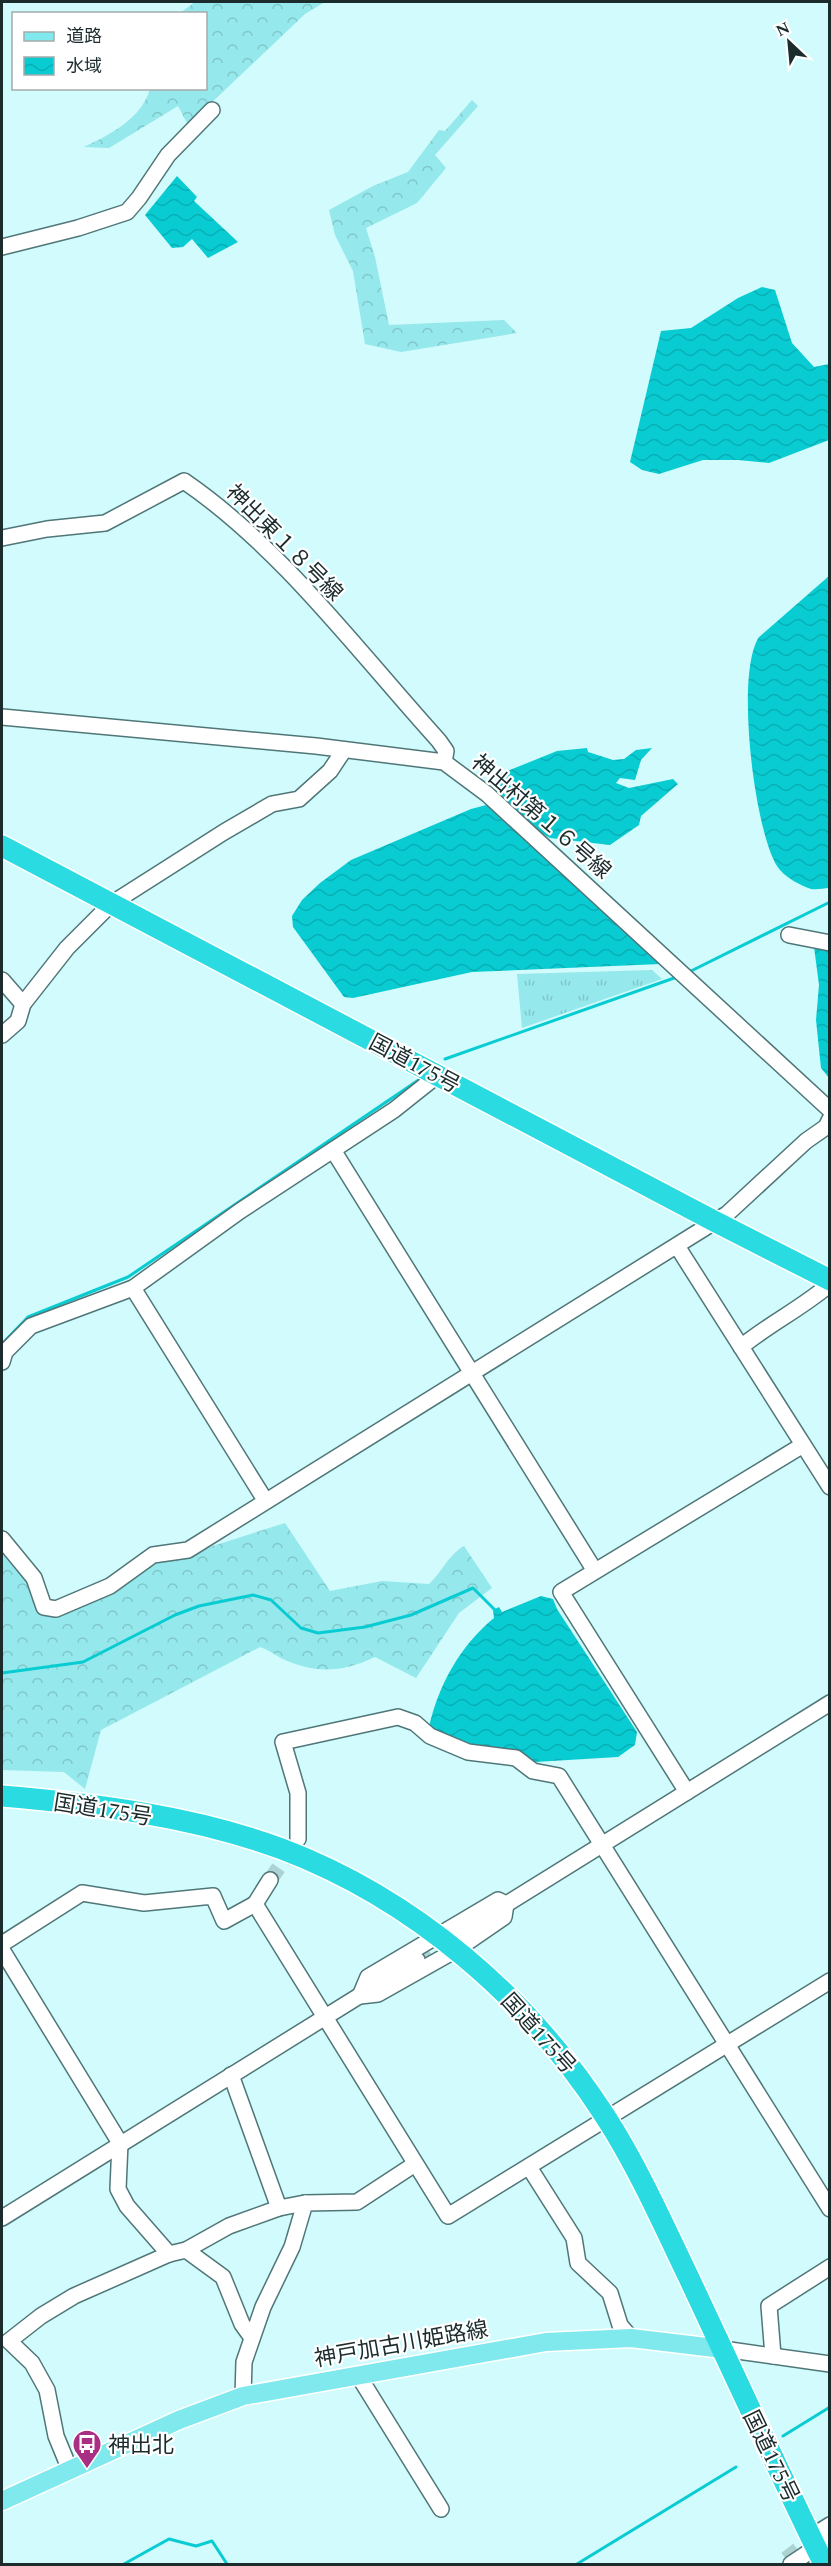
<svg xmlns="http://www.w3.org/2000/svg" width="831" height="2566" viewBox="0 0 831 2566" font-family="Spectral,'Noto Sans JP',serif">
  <defs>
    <pattern id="grass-tufts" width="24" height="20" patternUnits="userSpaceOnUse" patternTransform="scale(1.5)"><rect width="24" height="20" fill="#95e8eb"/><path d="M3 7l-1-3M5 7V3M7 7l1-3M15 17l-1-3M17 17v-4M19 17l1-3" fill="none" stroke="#80c7ca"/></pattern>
    <pattern id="forest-crowns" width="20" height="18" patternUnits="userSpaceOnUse" patternTransform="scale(1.5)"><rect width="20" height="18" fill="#95e8eb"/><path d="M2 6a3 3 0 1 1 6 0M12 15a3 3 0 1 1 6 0" fill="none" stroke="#80c7ca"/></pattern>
    <pattern id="water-waves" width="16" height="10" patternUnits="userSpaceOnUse" patternTransform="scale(1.5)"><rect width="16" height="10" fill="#08ccd2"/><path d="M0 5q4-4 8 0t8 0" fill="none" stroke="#08afb5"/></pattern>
  </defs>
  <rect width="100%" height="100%" fill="#d1fbfd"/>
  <path fill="url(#grass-tufts)" d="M652 970 662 979 522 1028 517 974Z"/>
  <g fill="url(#forest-crowns)">
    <path d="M195 2H325L305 14 188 125 178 106 109 148 84 147C111 134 141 119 150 89L206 88V14L180 13Z"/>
    <path d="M472 100 478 106 435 155 446 168 417 203 366 228 375 257 389 325 504 320 517 333 401 352 365 344 353 271 335 235 329 210 373 186 408 172 439 130 445 131Z"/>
    <path d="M285 1523 330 1591 382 1581 429 1584C442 1572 449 1554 464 1546L492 1588 459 1613 416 1678 375 1657C343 1672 318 1674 285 1660 276 1656 270 1650 260 1647L101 1730 85 1789 64 1772 2 1770V1547L32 1587 41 1616 115 1590 156 1564Z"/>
  </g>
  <g fill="url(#water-waves)">
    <path d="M177 176 197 197 194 201 238 242 208 258 192 239 183 247 172 248 145 215Z"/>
    <path d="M762 287 775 290 792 343 814 367 829 364V440L769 463 738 460H703L659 474 642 470 630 462 661 331 691 328 738 298Z"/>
    <path d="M829 576V888C824 888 817 890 811 889 801 886 783 876 777 866 754 829 735 673 759 637Z"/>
    <path d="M587 748 588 752 613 760 624 759 636 750 652 748 641 760 635 780 620 778 616 783 629 788 673 779 678 784 641 816 639 825 610 845 550 838 540 832 493 787 500 774 557 751Z"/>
    <path d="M490 804 660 964 472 972 353 998 344 997 293 927 292 916 302 900 320 883 351 860 471 809Z"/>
    <path d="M814 947 829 950V1078L821 1068 816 1020 819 985Z"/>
    <path d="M541 1596 553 1599 557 1609 637 1732 635 1745 618 1757 535 1762 518 1752 474 1745 429 1727C439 1684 460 1646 494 1618L493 1610 499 1607 502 1612Z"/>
  </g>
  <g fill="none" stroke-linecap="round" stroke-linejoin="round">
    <g stroke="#08ccd2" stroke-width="3">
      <path d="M689 972 830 902"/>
      <path d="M445 1059 677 977"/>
      <path d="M2 1344 28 1317 128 1277 423 1077"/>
      <path d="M2 1673 83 1662 175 1615 199 1606 253 1595 271 1600 301 1628 318 1633 365 1627 411 1615 473 1588 495 1610"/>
      <path d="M783 2436 830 2407"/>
      <path d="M124 2564 169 2539 196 2546 212 2541 227 2564"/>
      <path d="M577 2564 736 2467"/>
    </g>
    <g stroke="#add2d3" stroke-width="15" stroke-dasharray="15 8" stroke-linecap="butt">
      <path d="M270 1880 295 1844"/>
      <path d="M417 1960 452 1938"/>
      <path d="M786 2559 819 2533"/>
    </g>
    <g stroke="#507678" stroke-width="18">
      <g id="minor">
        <path d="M2 247 78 228 127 212 139 198 168 155 212 110"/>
        <path d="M2 538 47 529 105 523 184 481C283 549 359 653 439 741L446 751 444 762"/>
        <path d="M2 717 316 746 444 762 487 794 830 1110"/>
        <path d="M789 935 830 943"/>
        <path d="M2 980 23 1004"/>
        <path d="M2 1035 18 1021 23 1004 67 948 111 904 224 832 272 804 299 799 330 771 344 750"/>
        <path d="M333 1150 595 1571"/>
        <path d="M677 1246 830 1487"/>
        <path d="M133 1288 265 1500"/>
        <path d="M741 1347C769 1324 802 1308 830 1284"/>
        <path d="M2 1362 5 1352 31 1326 133 1288 240 1211 394 1110 438 1075"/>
        <path d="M2 1539 34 1578 44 1607 56 1609 110 1586 153 1555 188 1550 727 1214 806 1141 826 1127 830 1119"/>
        <path d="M687 1792 561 1592 803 1445"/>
        <path d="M298 1839V1793L283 1742 398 1717 415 1723 430 1736 468 1752 516 1758 533 1771 559 1776 830 2209"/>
        <path d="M270 1880 255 1904 448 2216 830 1981"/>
        <path d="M498 1900 506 1904 504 1917 456 1950 378 1994 360 1996 368 1977Z"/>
        <path d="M460 1933 830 1703"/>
        <path d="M2 1944 82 1893 144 1903 213 1896 224 1921 255 1904"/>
        <path d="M2 1950 120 2143 118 2189 127 2206 169 2254"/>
        <path d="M231 2075 279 2208"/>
        <path d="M529 2167 574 2238 578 2263 610 2293 620 2325 631 2338"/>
        <path d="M2 2218 417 1960"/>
        <path d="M186 2250 229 2226 279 2208 305 2203"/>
        <path d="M723 2349 830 2364"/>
        <path d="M773 2356 769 2306 830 2267"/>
        <path d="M358 2375 441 2509"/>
        <path d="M243 2396 244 2362 263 2307 292 2247 305 2203 357 2202 415 2164"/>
        <path d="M70 2470 56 2436 47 2390 32 2363 9 2341 41 2316 74 2296 169 2254 186 2250 223 2277 242 2324 252 2338"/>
        <path d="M822 2530 830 2525"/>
        <path d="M791 2564 830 2538"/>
      </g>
    </g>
    <g stroke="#fff" stroke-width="21">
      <path id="major" d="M2 2501 179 2420 243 2396 546 2342 631 2338 723 2349"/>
    </g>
    <g stroke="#fff" stroke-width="24">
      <g id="highway">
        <path d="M2 846 714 1221 830 1280"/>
        <path d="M2 1796C95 1804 193 1816 282 1849 414 1899 529 1998 605 2116 638 2167 663 2224 689 2278 734 2374 778 2470 824 2564"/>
      </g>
    </g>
    <use href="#minor" stroke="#fff" stroke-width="15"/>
    <use href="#major" stroke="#7fe9ed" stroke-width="18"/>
    <use href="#highway" stroke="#2adbe1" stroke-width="21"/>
  </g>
  <defs>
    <g id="bus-pin" transform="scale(1.5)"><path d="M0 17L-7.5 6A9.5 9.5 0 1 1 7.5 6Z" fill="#a82f83" stroke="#fff"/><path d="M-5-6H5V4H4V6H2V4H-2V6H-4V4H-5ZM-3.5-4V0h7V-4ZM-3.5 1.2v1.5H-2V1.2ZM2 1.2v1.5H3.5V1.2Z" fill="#fff"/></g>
  </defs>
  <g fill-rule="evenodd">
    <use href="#bus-pin" x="87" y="2444"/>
  </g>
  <g text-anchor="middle" stroke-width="4.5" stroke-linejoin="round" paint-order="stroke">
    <g font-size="22" fill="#1c2c2d" stroke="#fff">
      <text transform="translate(285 542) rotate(45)" y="8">神出東１８号線</text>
      <text transform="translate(542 816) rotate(41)" y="8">神出村第１６号線</text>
      <text transform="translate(415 1063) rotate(28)" y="8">国道175号</text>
      <text transform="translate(103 1809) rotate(9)" y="8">国道175号</text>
      <text transform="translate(539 2033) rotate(48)" y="8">国道175号</text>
      <text transform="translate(401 2343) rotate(-10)" y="8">神戸加古川姫路線</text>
      <text transform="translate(772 2456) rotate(64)" y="8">国道175号</text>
    </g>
    <g font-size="22" fill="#1c2c2d" stroke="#fff" text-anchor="start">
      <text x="108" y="2452">神出北</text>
    </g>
  </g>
  <rect width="831" height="2566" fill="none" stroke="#1c2c2d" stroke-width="6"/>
  <rect x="12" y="12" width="195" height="78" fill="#ffffff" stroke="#a4abab" stroke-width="1.5"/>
  <rect x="24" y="32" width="30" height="9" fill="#7fe9ed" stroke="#a4abab" stroke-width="1.5"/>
  <text x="66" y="42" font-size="18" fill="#1c2c2d">道路</text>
  <rect x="24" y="57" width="30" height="18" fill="url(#water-waves)" stroke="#a4abab" stroke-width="1.5"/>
  <text x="66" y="72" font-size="18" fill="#1c2c2d">水域</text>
  <g transform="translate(789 42) rotate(334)" stroke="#ffffff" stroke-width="4.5" paint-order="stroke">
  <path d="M0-4.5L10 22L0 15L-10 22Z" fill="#1c2c2d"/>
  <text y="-9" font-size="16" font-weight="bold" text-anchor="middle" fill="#1c2c2d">N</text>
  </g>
</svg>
